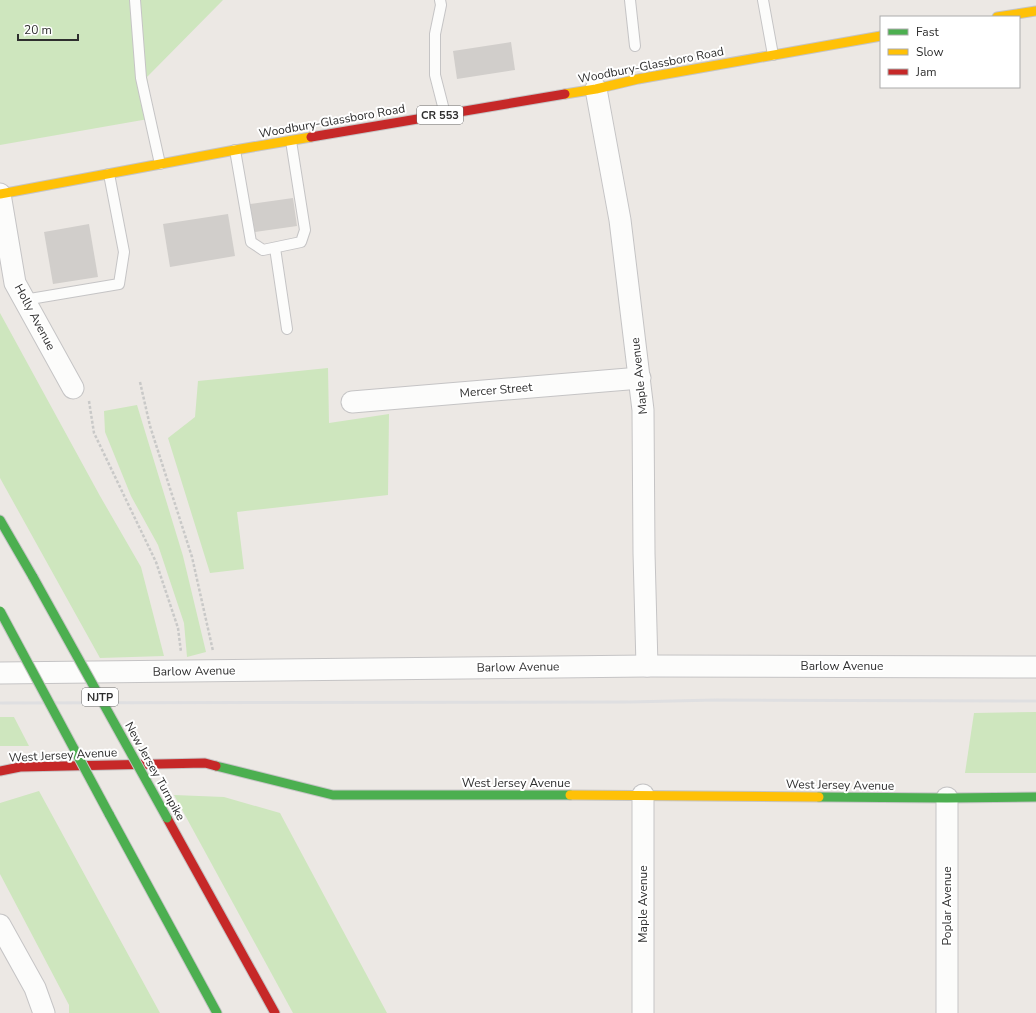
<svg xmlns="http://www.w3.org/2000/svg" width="1036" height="1013" viewBox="0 0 1036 1013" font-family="'Nunito Sans',sans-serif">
  <rect width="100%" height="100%" fill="#ece8e4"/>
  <g fill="#cee6be">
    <path d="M0 0H223L147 77 154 118 0 145Z"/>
    <path d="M0 313 100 496 141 567 164 656 100 658 0 478Z"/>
    <path d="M328 368 329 423 389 414 388 495 237 512 244 569 210 573 168 438 195 417 198 381Z"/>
    <path d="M137 405 183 556 206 652 187 657 184 623 158 545 131 496 105 432 104 411Z"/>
    <path d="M1036 712V773H965L974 713Z"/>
    <path d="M0 717H14L29 746H0Z"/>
    <path d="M39 791 160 1013H69V1005L0 874V803Z"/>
    <path d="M174 795 224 797 280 813 387 1013H293Z"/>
  </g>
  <g fill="#d1cecb">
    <path d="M511 42 515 70 457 79 453 51Z"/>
    <path d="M293 198 297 226 255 232 250 204Z"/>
    <path d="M228 214 235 256 170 267 163 224Z"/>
    <path d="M89 224 98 277 53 284 44 232Z"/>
  </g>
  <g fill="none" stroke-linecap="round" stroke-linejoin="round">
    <g stroke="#c5c4c5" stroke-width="12">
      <g id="lane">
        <path d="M135 0 141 78 160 164"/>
        <path d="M440 0 441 5 435 34V75L445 114"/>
        <path d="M630 0 635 46"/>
        <path d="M763 0 773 55"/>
        <path d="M235 150 251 242 263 250 301 242 305 230 291 141"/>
        <path d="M275 248 287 329"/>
        <path d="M24 300 119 284 124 252 109 174"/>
      </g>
    </g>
    <g stroke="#c5c4c5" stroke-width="23">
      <g id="street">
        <path d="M596 89 620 220 643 410 644 553 647 666"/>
        <path d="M0 194 15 283 73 388"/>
        <path d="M352 402 640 378"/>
        <path d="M0 673 647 666 1036 667"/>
        <path d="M643 795V1013"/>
        <path d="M947 798V1013"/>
        <path d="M0 925 35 988 44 1013"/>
      </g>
    </g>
    <g stroke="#c5c4c5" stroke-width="11">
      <g id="fast">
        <path d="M0 520 33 577"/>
        <path d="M216 766 333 795H570"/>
        <path d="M819 797 947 798 1036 797"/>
        <path d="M109 814 217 1013"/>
      </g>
    </g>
    <g stroke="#c5c4c5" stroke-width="11">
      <g id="slow">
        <path d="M997 17 1036 11"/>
        <path d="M565 94 596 89 638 79 881 36"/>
        <path d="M0 194 235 150 311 137"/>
        <path d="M570 795 819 797"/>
      </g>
    </g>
    <g stroke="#c5c4c5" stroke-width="11">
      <g id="jam">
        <path d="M311 137 565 94"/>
        <path d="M0 771 20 767 205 763 216 766"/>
        <path d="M167 818 275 1013"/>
      </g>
    </g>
    <g stroke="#c9c9c8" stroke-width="2.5" stroke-dasharray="3 2" stroke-linecap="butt">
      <path d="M140 382 150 426 192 557 213 651"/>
      <path d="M89 401 94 433 156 562 178 628 181 652"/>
    </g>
    <use href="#lane" stroke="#fcfcfb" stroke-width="10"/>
    <use href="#street" stroke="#fcfcfb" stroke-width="21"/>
    <use href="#fast" stroke="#4caf50" stroke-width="9"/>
    <use href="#slow" stroke="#ffc107" stroke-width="9"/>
    <use href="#jam" stroke="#c62828" stroke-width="9"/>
    <path stroke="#dfdfe1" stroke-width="3" d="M0 703 630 702 715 700 1036 701"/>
    <g stroke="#c6c5c4" stroke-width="11" stroke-linecap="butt">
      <g id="fast-bridge">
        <path d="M33 577 167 818"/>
        <path d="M0 611 109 814"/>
      </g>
    </g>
    <use href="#fast-bridge" stroke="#4caf50" stroke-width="9"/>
  </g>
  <g text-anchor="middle" stroke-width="4" stroke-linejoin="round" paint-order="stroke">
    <g fill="#fff" stroke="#6d6d6d" stroke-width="1">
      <rect x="417" y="106" width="46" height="18" rx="3"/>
      <rect x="82" y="688" width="36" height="18" rx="3"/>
    </g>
    <g font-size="11" font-weight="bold" fill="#2e2e2e">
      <text x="440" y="119">CR 553</text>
      <text x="100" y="701">NJTP</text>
    </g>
    <g font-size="12" fill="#2e2e2e" stroke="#fff">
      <text transform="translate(651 65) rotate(-11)" y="4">Woodbury-Glassboro Road</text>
      <text transform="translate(332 121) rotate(-10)" y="4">Woodbury-Glassboro Road</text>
      <text transform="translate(35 317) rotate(62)" y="4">Holly Avenue</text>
      <text transform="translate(639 376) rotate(-96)" y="4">Maple Avenue</text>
      <text transform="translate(496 390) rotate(-5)" y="4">Mercer Street</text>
      <text x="842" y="670">Barlow Avenue</text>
      <text transform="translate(518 667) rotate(-1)" y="4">Barlow Avenue</text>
      <text transform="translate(194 671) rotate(-1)" y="4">Barlow Avenue</text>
      <text transform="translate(63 755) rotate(-3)" y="4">West Jersey Avenue</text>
      <text transform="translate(155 771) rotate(61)" y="4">New Jersey Turnpike</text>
      <text x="516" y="787">West Jersey Avenue</text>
      <text transform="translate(840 785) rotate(1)" y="4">West Jersey Avenue</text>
      <text transform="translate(643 904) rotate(-90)" y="4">Maple Avenue</text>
      <text transform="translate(947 906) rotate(-90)" y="4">Poplar Avenue</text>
    </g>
  </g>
  <rect x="880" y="16" width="140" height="72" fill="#ffffff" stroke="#ababab"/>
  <rect x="888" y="29" width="20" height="6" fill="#4caf50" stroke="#ababab"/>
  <text x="916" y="36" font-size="12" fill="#2e2e2e">Fast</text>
  <rect x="888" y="49" width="20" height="6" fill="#ffc107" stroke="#ababab"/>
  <text x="916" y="56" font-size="12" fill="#2e2e2e">Slow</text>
  <rect x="888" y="69" width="20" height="6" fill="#c62828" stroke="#ababab"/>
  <text x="916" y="76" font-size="12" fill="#2e2e2e">Jam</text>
  <path d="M18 34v6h60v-6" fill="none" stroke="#2e2e2e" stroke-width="2"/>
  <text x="24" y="34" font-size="12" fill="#2e2e2e" stroke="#ffffff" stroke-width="3" paint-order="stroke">20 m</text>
</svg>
